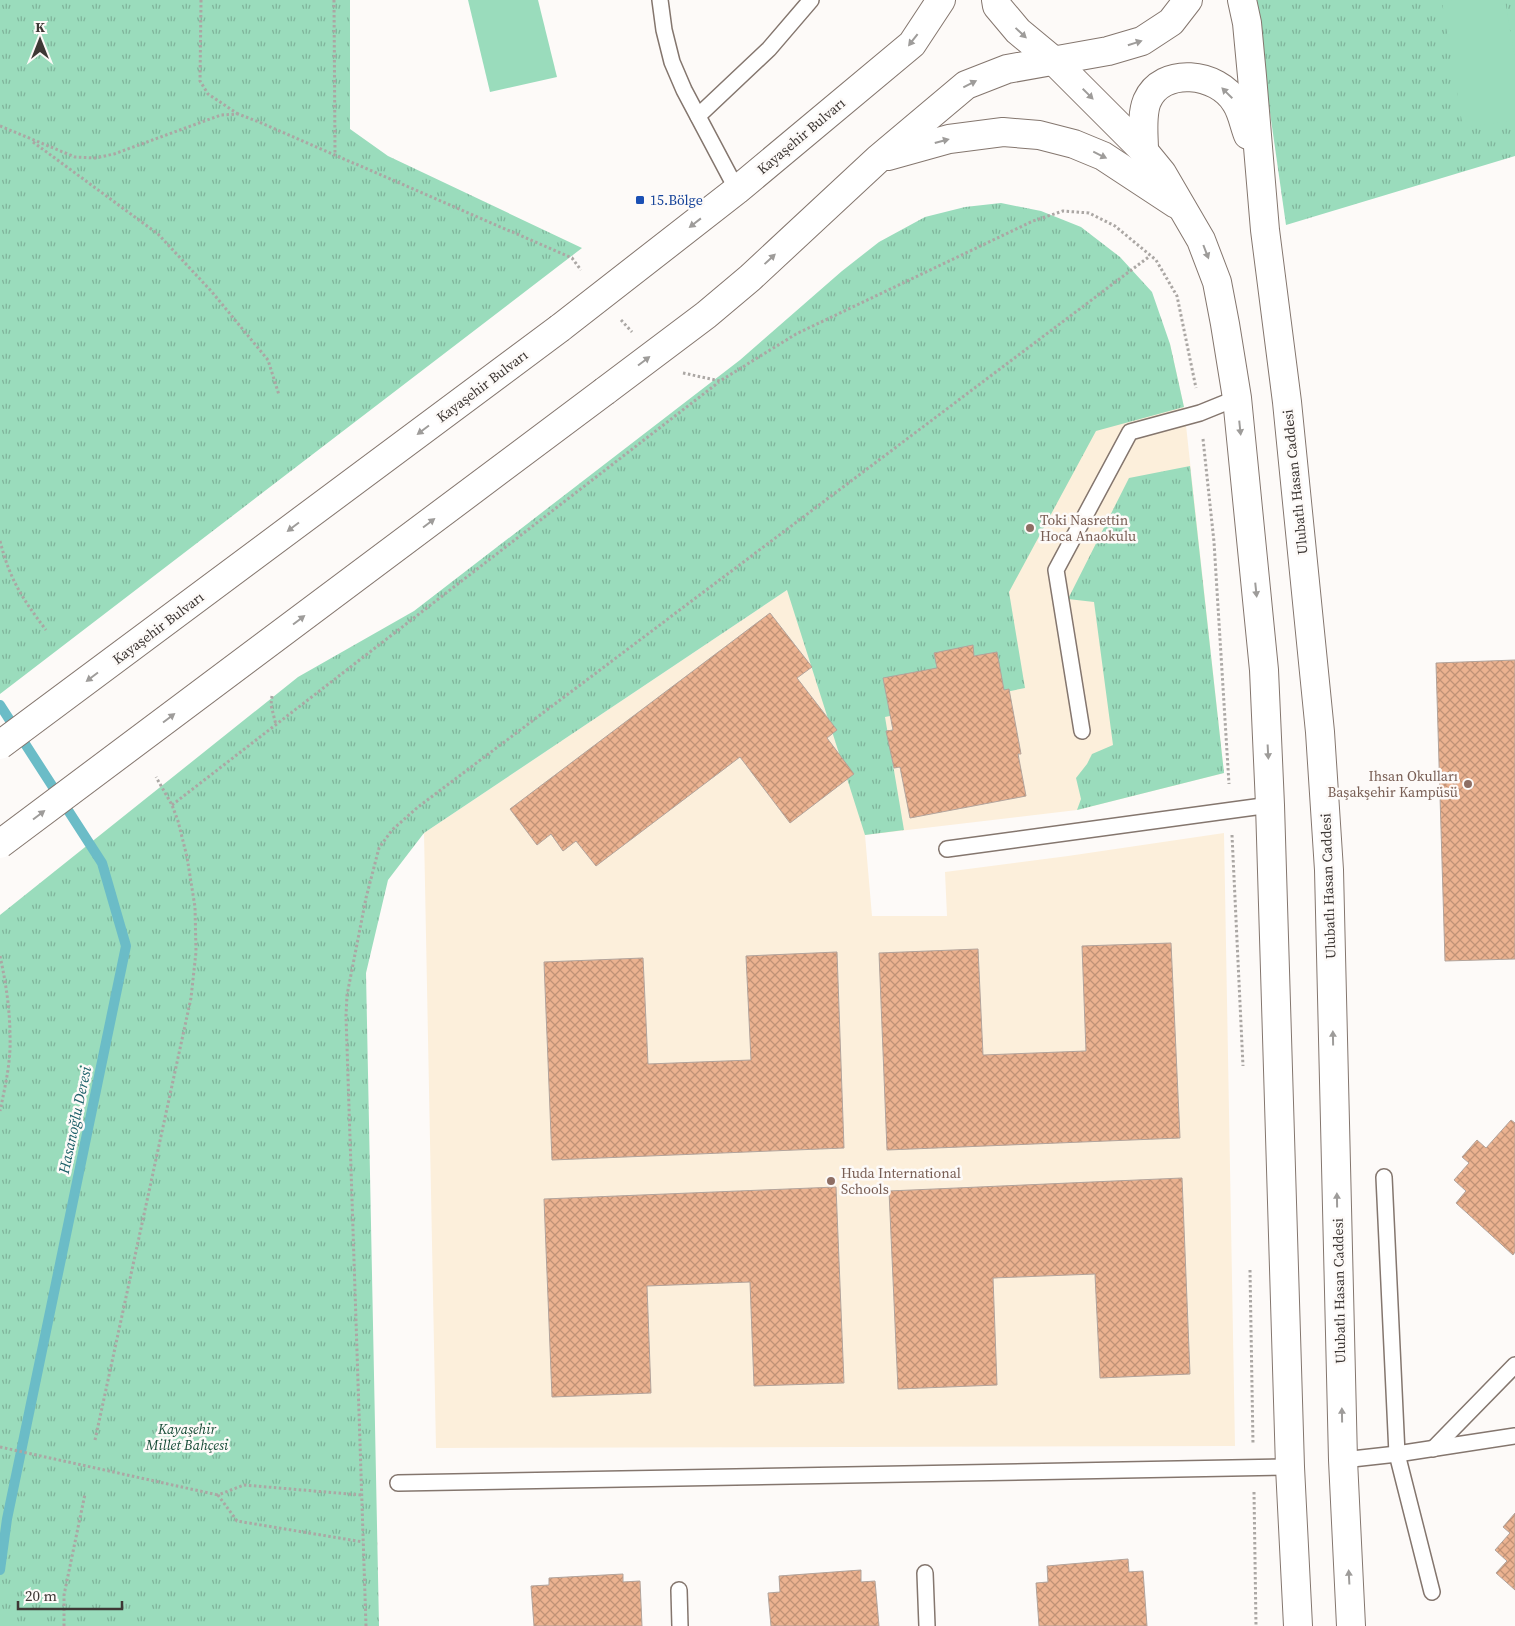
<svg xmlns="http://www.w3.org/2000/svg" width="1515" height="1626" viewBox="0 0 1515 1626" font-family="'Source Serif 4',serif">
  <defs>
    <pattern id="grass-tufts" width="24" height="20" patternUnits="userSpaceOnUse" patternTransform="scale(1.25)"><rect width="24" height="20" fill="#9adcbc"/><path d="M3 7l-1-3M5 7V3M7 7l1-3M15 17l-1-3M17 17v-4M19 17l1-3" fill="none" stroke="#7fb39a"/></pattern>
    <pattern id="building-cross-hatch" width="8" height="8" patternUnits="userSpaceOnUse" patternTransform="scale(1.25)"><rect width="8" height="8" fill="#ebb290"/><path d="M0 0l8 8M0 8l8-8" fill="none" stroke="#c09276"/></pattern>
  </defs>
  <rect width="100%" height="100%" fill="#fdfaf8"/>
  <path fill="#fcefdb" d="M1170 344 1184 407 1224 773 1077 810 865 835 872 916H947L945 872 1068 856 1224 833 1235 1446 436 1448 424 833 787 590Z"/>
  <g fill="url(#grass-tufts)">
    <path d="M0 0H350V129L388 156 582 248 0 694Z"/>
    <path d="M1254 0H1515V156L1286 225Z"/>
    <path d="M1001 203 1041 211 1081 227 1120 257 1152 292 1170 344 1184 407 1096 431 1009 592 1025 688 885 717 904 830 865 835 787 590 424 833 388 880 366 973 379 1626H0V915L298 677 414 611 740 360 842 271 879 242 925 217 965 207Z"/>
    <path d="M1190 466 1224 773 1077 810 1081 799 1076 778 1087 764 1092 754 1113 745 1094 602 1068 599 1129 478Z"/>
  </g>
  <g fill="#9adcbc">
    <path d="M468 0H538L557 77 490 92Z"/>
    <path d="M1452 0H1505L1515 59V120L1463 128 1442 2Z"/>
  </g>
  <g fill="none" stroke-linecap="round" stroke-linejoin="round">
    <path stroke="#6bbcc7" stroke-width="10" d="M0 705 102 863 126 946 7 1519 0 1570"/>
  </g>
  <g fill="url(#building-cross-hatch)" stroke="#b2a39b">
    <path d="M770 613 812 667 797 678 837 730 827 738 854 774 790 823 740 757 596 866 576 841 563 851 551 834 537 845 510 809Z"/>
    <path d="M973 645 974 656 997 652 1004 690 1009 689 1021 754H1018L1026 796 910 818 900 767 894 768 886 731 893 730 883 678 937 668 934 653Z"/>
    <path d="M1515 660V959L1445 961 1436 663Z"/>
    <path d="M1171 943 1180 1138 887 1150 879 953 978 949 983 1055 1086 1051 1082 946Z"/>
    <path d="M837 952 844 1148 552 1160 544 962 643 958 648 1064 751 1060 746 956Z"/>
    <path d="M1511 1120 1515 1123V1252L1513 1255 1456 1203 1466 1191 1454 1180 1469 1163 1462 1157 1477 1140 1486 1148Z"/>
    <path d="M1182 1178 1190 1374 1100 1378 1095 1274 993 1278 997 1385 898 1389 889 1191Z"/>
    <path d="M836 1187 844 1383 754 1386 750 1282 647 1286 651 1393 552 1397 544 1199Z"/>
    <path d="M1515 1513V1590L1496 1573 1507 1561 1495 1550 1510 1533 1503 1527Z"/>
    <path d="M1128 1559 1129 1572 1143 1571 1147 1626H1039L1036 1583 1048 1582 1047 1566Z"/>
    <path d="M861 1570V1582L875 1581 879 1626H771L768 1593 780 1592 779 1576Z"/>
    <path d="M623 1574V1582L640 1581 642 1626H534L531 1586 549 1585V1578Z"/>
  </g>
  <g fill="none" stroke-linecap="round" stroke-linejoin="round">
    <g stroke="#84766e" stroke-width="18">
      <g id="service">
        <path d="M660 0 664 30 672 62 684 90 737 190"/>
        <path d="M698 116 769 49 811 0"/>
        <path d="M1082 731 1056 570 1130 432 1200 413 1237 398"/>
        <path d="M947 849 1270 805"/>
        <path d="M1384 1177 1397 1454 1432 1592"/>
        <path d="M1433 1449 1515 1365"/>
        <path d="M1343 1460 1397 1454 1515 1436"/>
        <path d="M398 1483 1290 1467"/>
        <path d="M925 1573 927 1626"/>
        <path d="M679 1590 680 1626"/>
      </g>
    </g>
    <g stroke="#84766e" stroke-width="30">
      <g id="primary">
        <path d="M996 0 997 6 1018 31 1053 60 1144 151 1162 173 1201 240 1217 282 1225 324 1237 398 1264 670 1270 805 1290 1467 1298 1626"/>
        <path d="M1242 0 1247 23 1252 76 1265 230 1287 402 1320 732 1329 870 1343 1460 1351 1626"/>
        <path d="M1144 151C1144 135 1141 116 1147 101 1162 66 1218 72 1236 103 1242 112 1244 125 1248 135"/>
        <path d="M888 156 949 139 1003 132 1039 135 1074 144 1103 156 1176 204"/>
        <path d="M560 328 737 190 900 54 912 44 941 0"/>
        <path d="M605 391 706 315 750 278 878 159 966 85 1007 69 1108 51 1142 41 1171 22 1188 0"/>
      </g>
    </g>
    <g stroke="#aba7a4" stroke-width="3" stroke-dasharray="2.5 2.5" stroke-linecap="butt">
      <path d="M201 0 200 81 208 94 238 114"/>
      <path d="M334 0 335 154"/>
      <path d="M0 126 75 157 95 158 114 154 221 115 238 114 259 122 572 258 581 270"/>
      <path d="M33 142 158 234 212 292 268 360 279 395"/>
      <path d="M621 320 632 332"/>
      <path d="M683 373 720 381 796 334 1033 221 1063 211 1089 213 1115 226 1156 260 1177 296 1196 388"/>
      <path d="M1203 439 1214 542 1229 784"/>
      <path d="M0 541C10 580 22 598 46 630"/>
      <path d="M272 696 271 705 276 725"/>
      <path d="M172 805 719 382"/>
      <path d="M1232 835 1243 1066"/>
      <path d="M0 956C6 983 10 1010 10 1037 11 1062 5 1087 0 1111"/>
      <path d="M1250 1270 1253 1444"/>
      <path d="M95 1440 191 998 196 952 195 907 187 857 178 821 172 805 156 777"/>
      <path d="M1254 1492 1256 1626"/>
      <path d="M361 1495 244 1485 218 1495 237 1521 363 1542"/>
      <path d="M64 1626V1595L85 1494"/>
      <path d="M366 1626 346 1016 347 995 366 898 379 848 392 830 418 807 1150 256"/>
    </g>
    <use href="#service" stroke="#fff" stroke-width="15"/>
    <use href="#primary" stroke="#fff" stroke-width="28"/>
    <g stroke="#84766e" stroke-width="30" stroke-linecap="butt">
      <g id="primary-bridge">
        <path d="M0 745 560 328"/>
        <path d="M0 844 605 391"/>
      </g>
    </g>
    <path stroke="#aba7a4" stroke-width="3" stroke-dasharray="2.5 2.5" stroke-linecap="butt" d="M0 1447 218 1495"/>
    <use href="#primary-bridge" stroke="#fff" stroke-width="28"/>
  </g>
  <defs><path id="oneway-solid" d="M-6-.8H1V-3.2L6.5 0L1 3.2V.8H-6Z" transform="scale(1.25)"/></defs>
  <g fill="#9e9c9a">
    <use href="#oneway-solid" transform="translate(1021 33) rotate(43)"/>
    <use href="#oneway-solid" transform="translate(913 40) rotate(128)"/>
    <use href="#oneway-solid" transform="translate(1135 43) rotate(-18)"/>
    <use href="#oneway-solid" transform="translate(970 84) rotate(-27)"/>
    <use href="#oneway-solid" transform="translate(1227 93) rotate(-135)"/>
    <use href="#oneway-solid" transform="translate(1088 94) rotate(45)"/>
    <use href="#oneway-solid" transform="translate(942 141) rotate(-15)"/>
    <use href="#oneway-solid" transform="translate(1100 155) rotate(26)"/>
    <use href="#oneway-solid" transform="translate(695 223) rotate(142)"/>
    <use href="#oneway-solid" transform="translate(1206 252) rotate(69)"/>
    <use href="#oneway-solid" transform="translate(770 259) rotate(-43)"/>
    <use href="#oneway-solid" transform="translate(644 361) rotate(-37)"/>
    <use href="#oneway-solid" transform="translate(1240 428) rotate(84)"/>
    <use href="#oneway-solid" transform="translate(423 430) rotate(143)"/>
    <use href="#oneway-solid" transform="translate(429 523) rotate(-37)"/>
    <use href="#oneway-solid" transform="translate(293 527) rotate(143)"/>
    <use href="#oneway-solid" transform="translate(1256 590) rotate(84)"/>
    <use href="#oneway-solid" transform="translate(299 620) rotate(-37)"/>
    <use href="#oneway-solid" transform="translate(92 677) rotate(143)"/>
    <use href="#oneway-solid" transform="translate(169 718) rotate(-37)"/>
    <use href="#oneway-solid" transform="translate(1268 752) rotate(87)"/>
    <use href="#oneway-solid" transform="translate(39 815) rotate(-37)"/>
    <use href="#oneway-solid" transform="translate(1333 1038) rotate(-91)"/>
    <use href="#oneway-solid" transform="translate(1337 1200) rotate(-91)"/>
    <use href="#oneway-solid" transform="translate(1342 1415) rotate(-91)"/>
    <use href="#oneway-solid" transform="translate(1349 1577) rotate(-93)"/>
  </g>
  <rect fill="#1a4fb4" stroke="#fdfaf8" stroke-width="2" x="635" y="195" width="10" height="10" rx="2.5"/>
  <g fill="#8d6e63" stroke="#fdfaf8" stroke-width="2">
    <circle cx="1030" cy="528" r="5"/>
    <circle cx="1468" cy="784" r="5"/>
    <circle cx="831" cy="1181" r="5"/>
  </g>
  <g text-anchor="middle" stroke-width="5" stroke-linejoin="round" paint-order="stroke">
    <g font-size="14" fill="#3e3835" stroke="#fdfaf8">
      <text transform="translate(801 136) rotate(-40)" y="5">Kayaşehir Bulvarı</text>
      <text transform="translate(482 386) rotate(-37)" y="5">Kayaşehir Bulvarı</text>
      <text transform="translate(1295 482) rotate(-96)" y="5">Ulubatlı Hasan Caddesi</text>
      <text transform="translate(158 628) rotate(-37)" y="5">Kayaşehir Bulvarı</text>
      <text transform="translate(1328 886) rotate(-92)" y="5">Ulubatlı Hasan Caddesi</text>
      <text transform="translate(1339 1291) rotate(-91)" y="5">Ulubatlı Hasan Caddesi</text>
    </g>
    <g font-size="14" fill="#164399" stroke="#fdfaf8" text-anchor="start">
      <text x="650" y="205">15.Bölge</text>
    </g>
    <g font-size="14" fill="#785e54" stroke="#fdfaf8" text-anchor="start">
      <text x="1040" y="525">Toki Nasrettin<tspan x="1040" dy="16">Hoca Anaokulu</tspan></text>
      <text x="1458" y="781" text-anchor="end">Ihsan Okulları<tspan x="1458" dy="16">Başakşehir Kampüsü</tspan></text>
      <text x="841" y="1178">Huda International<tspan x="841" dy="16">Schools</tspan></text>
    </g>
    <g font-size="14" font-style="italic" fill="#164b36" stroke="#fdfaf8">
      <text x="187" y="1434">Kayaşehir<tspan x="187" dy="16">Millet Bahçesi</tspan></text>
    </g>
    <g font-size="15" font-style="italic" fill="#1d6069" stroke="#fdfaf8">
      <text transform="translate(75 1120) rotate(-78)" y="5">Hasanoğlu Deresi</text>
    </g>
  </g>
  <g transform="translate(40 40)" stroke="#fdfaf8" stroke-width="4" paint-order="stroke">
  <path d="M0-4L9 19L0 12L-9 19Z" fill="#3e3835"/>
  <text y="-8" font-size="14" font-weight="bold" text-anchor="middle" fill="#3e3835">K</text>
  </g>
  <path d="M18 1601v8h104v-8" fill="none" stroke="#3e3835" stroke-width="2.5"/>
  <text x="25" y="1601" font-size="15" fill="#3e3835" stroke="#fdfaf8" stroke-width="4" paint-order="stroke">20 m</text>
</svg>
